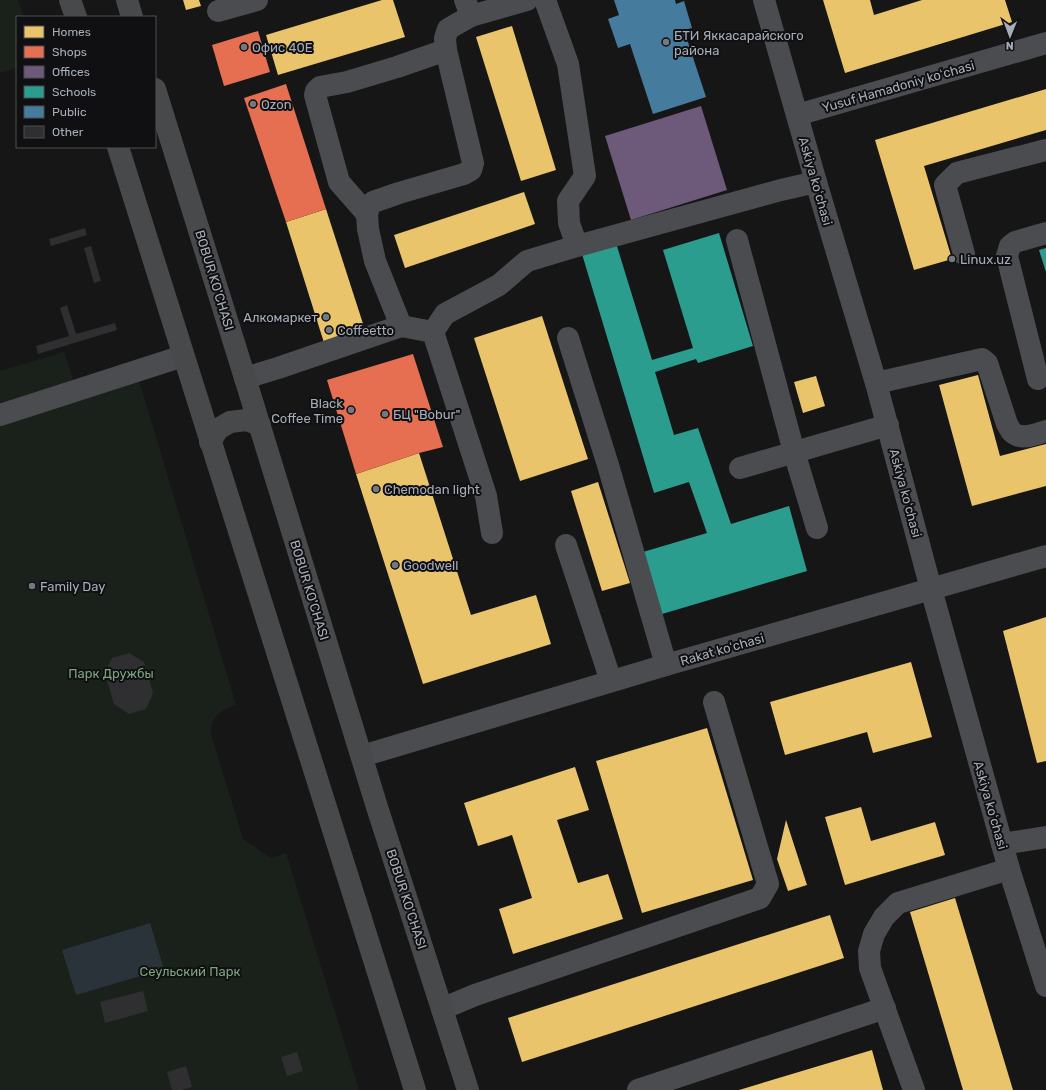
<svg xmlns="http://www.w3.org/2000/svg" width="1046" height="1090" viewBox="0 0 1046 1090" font-family="Rubik,sans-serif">
  <rect width="100%" height="100%" fill="#161617"/>
  <g fill="#1a211b">
    <path d="M0 0H18L24 17H17V68L0 73Z"/>
    <path d="M64 352 80 399 139 380 236 705C226 708 215 713 212 724 211 727 212 731 211 734L243 839 271 858 286 853 359 1090H0V371Z"/>
  </g>
  <path fill="#293339" d="M150 923 164 969 76 995 62 950Z"/>
  <g fill="#e9c46a">
    <path d="M183 0H199L201 6 186 10Z"/>
    <path d="M382 0H393L405 37 278 75 266 35Z"/>
    <path d="M823 0H870L874 15 922 0H1005L1012 22 845 73Z"/>
    <path d="M512 26 556 170 521 181 476 37Z"/>
    <path d="M1046 89V130L924 166 952 259 914 270 875 140Z"/>
    <path d="M524 192 535 224 405 268 394 235Z"/>
    <path d="M326 209 366 333 325 346 286 222Z"/>
    <path d="M542 316 588 459 520 481 474 338Z"/>
    <path d="M978 375 1000 456 1046 444V486L972 506 939 385Z"/>
    <path d="M816 376 825 406 803 413 794 382Z"/>
    <path d="M419 453 471 615 536 595 551 644 423 684 356 474Z"/>
    <path d="M598 482 630 583 602 591 571 491Z"/>
    <path d="M1046 617V761L1037 763 1003 631Z"/>
    <path d="M911 662 932 737 873 753 867 732 785 755 770 702Z"/>
    <path d="M707 728 753 880 642 913 596 761Z"/>
    <path d="M575 767 589 810 557 820 578 883 608 874 623 919 513 954 499 909 532 898 512 835 478 846 464 803Z"/>
    <path d="M861 807 871 841 935 822 945 855 845 885 825 817Z"/>
    <path d="M786 820 807 885 788 891 777 859Z"/>
    <path d="M955 898 1013 1090H963L910 912Z"/>
    <path d="M830 915 844 958 522 1062 508 1018Z"/>
    <path d="M872 1050 883 1090H739Z"/>
  </g>
  <g fill="#e76f51">
    <path d="M258 31 270 72 224 86 212 45Z"/>
    <path d="M286 84 326 209 286 222 244 98Z"/>
    <path d="M413 354 443 447 419 453 356 474 327 380Z"/>
  </g>
  <path fill="#6d597a" d="M701 106 727 190 631 220 605 136Z"/>
  <g fill="#2a9d8f">
    <path d="M719 233 753 346 698 363 696 359 655 372 674 435 698 428 731 524 789 506 807 571 662 614 643 552 707 533 689 482 654 493 582 254 616 243 652 360 693 348 663 250Z"/>
    <path d="M1046 248V272L1039 250Z"/>
  </g>
  <path fill="#457b9d" d="M614 0H675L676 4 684 1 692 28 684 30 706 97 653 114 630 44 618 48 608 19 619 15Z"/>
  <g fill="#2f2f31">
    <path d="M85 228 87 235 51 246 49 239Z"/>
    <path d="M91 246 101 281 94 283 84 248Z"/>
    <path d="M67 305 76 334 115 323 117 330 38 354 36 346 69 336 60 308Z"/>
    <path d="M129 653 144 662 153 693 146 709 129 714 114 704 105 673 112 658Z"/>
    <path d="M143 991 148 1011 105 1023 100 1002Z"/>
    <path d="M297 1052 303 1071 287 1076 281 1057Z"/>
    <path d="M186 1066 192 1087 181 1090H172L167 1072Z"/>
  </g>
  <g fill="none" stroke-linecap="round" stroke-linejoin="round">
    <g stroke="#4a4c50" stroke-width="22">
      <path d="M465 0 471 16 448 29 445 38 446 50 473 163 471 170 464 174 399 193 373 202 369 207 367 214 368 229 375 261 401 326 433 332 486 496 492 533"/>
      <path d="M545 0 568 64 585 176 568 201 569 223 577 246 781 190 816 182"/>
      <path d="M764 0 816 182 876 383 931 589 1009 869 1046 986"/>
      <path d="M218 11 257 0"/>
      <path d="M471 16 527 0"/>
      <path d="M797 115 1046 43"/>
      <path d="M367 214 339 182 315 95 316 91 320 87 347 82 397 67 446 50"/>
      <path d="M737 240 794 452 817 528"/>
      <path d="M964 254 945 185 957 173 1046 150"/>
      <path d="M433 332 445 314 499 285 527 261 577 246"/>
      <path d="M568 338 608 465 666 665"/>
      <path d="M245 378 278 368 401 326"/>
      <path d="M1038 379 1007 256 1010 246 1015 242 1046 233"/>
      <path d="M876 383 982 359 987 363 1007 424C1009 427 1010 430 1012 432 1021 441 1036 434 1046 431"/>
      <path d="M0 415 183 356"/>
      <path d="M740 468 888 425"/>
      <path d="M566 545 611 681"/>
      <path d="M362 756 666 665 1046 556"/>
      <path d="M1002 844 1046 837"/>
      <path d="M442 1009 475 995 760 898 768 884 714 702"/>
      <path d="M638 1090 885 1008"/>
      <path d="M914 1090 870 968 869 951 874 934 884 917 898 903 1009 869"/>
    </g>
    <g stroke="#48494b" stroke-width="22">
      <path d="M70 0 76 17"/>
      <path d="M127 0 132 17"/>
      <path d="M155 89 245 378 377 807 468 1090"/>
      <path d="M118 147 415 1090"/>
      <path d="M210 442 218 429 230 422 246 420 260 425"/>
    </g>
  </g>
  <g fill="#747880" stroke="#101013" stroke-width="1.5">
    <circle cx="666" cy="42" r="4"/>
    <circle cx="244" cy="47" r="4"/>
    <circle cx="253" cy="104" r="4"/>
    <circle cx="952" cy="259" r="4"/>
    <circle cx="326" cy="317" r="4"/>
    <circle cx="329" cy="330" r="4"/>
    <circle cx="351" cy="410" r="4"/>
    <circle cx="385" cy="414" r="4"/>
    <circle cx="376" cy="489" r="4"/>
    <circle cx="395" cy="565" r="4"/>
    <circle cx="32" cy="586" r="4"/>
  </g>
  <g text-anchor="middle" stroke-width="4" stroke-linejoin="round" paint-order="stroke">
    <g font-size="13" fill="#a6adb8" stroke="#101013" text-anchor="start">
      <text x="674" y="40">БТИ Яккасарайского<tspan x="674" dy="15">района</tspan></text>
      <text x="252" y="52">Офис 40Е</text>
      <text x="261" y="109">Ozon</text>
      <text x="960" y="264">Linux.uz</text>
      <text x="318" y="322" text-anchor="end">Алкомаркет</text>
      <text x="337" y="335">Coffeetto</text>
      <text x="343" y="408" text-anchor="end">Black<tspan x="343" dy="15">Coffee Time</tspan></text>
      <text x="393" y="419">БЦ "Bobur"</text>
      <text x="384" y="494">Chemodan light</text>
      <text x="403" y="570">Goodwell</text>
      <text x="40" y="591">Family Day</text>
    </g>
    <g font-size="13" fill="#a6adb8" stroke="#101013">
      <text transform="translate(898 86) rotate(-16)" y="5">Yusuf Hamadoniy koʻchasi</text>
      <text transform="translate(816 181) rotate(74)" y="5">Askiya koʻchasi</text>
      <text transform="translate(215 280) rotate(73)" y="5">BOBUR KO'CHASI</text>
      <text transform="translate(906 493) rotate(75)" y="5">Askiya koʻchasi</text>
      <text transform="translate(310 590) rotate(73)" y="5">BOBUR KO'CHASI</text>
      <text transform="translate(722 649) rotate(-16)" y="5">Rakat koʻchasi</text>
      <text transform="translate(991 805) rotate(74)" y="5">Askiya koʻchasi</text>
      <text transform="translate(407 899) rotate(72)" y="5">BOBUR KO'CHASI</text>
    </g>
    <g font-size="13" fill="#7ca57c" stroke="#101013">
      <text x="111" y="678">Парк Дружбы</text>
      <text x="190" y="976">Сеульский Парк</text>
    </g>
  </g>
  <rect x="16" y="16" width="140" height="132" fill="#101013" stroke="#4c4f55"/>
  <rect x="24" y="26" width="20" height="12" fill="#e9c46a" stroke="#4c4f55"/>
  <text x="52" y="36" font-size="12" fill="#a6adb8">Homes</text>
  <rect x="24" y="46" width="20" height="12" fill="#e76f51" stroke="#4c4f55"/>
  <text x="52" y="56" font-size="12" fill="#a6adb8">Shops</text>
  <rect x="24" y="66" width="20" height="12" fill="#6d597a" stroke="#4c4f55"/>
  <text x="52" y="76" font-size="12" fill="#a6adb8">Offices</text>
  <rect x="24" y="86" width="20" height="12" fill="#2a9d8f" stroke="#4c4f55"/>
  <text x="52" y="96" font-size="12" fill="#a6adb8">Schools</text>
  <rect x="24" y="106" width="20" height="12" fill="#457b9d" stroke="#4c4f55"/>
  <text x="52" y="116" font-size="12" fill="#a6adb8">Public</text>
  <rect x="24" y="126" width="20" height="12" fill="#2f2f31" stroke="#4c4f55"/>
  <text x="52" y="136" font-size="12" fill="#a6adb8">Other</text>
  <g transform="translate(1010 36) rotate(181)" stroke="#101013" stroke-width="3" paint-order="stroke">
  <path d="M0-3L7 15L0 10L-7 15Z" fill="#a6adb8"/>
  <text y="-6" font-size="11" font-weight="bold" text-anchor="middle" fill="#a6adb8">N</text>
  </g>
</svg>
